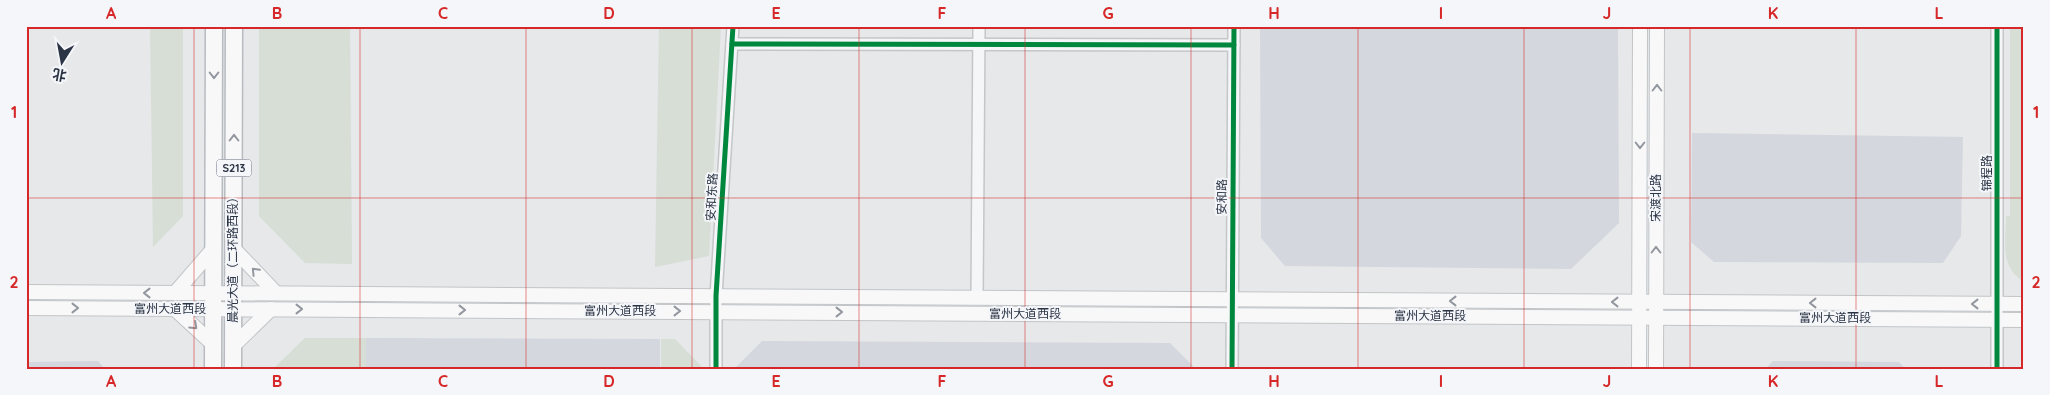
<svg xmlns="http://www.w3.org/2000/svg" width="2050" height="395" viewBox="0 0 2050 395" font-family="Quicksand,'Noto Sans SC',sans-serif">
  <rect width="100%" height="100%" fill="#e6e8ea"/>
  <g fill="#d4d7dd">
    <path d="M1260 26H1618L1619 223 1571 269 1285 266 1261 238Z"/>
    <path d="M1692 133 1963 137 1961 236 1943 263 1714 262 1691 242Z"/>
    <path d="M366 338 660 339V369H366Z"/>
    <path d="M762 341 1170 343 1196 369H734Z"/>
    <path d="M98 361 105 369H26V362Z"/>
    <path d="M1773 361 1899 362 1906 369H1765Z"/>
  </g>
  <g fill="#d6ded6">
    <path d="M150 26H183V216L153 247Z"/>
    <path d="M259 26H350L352 264 305 263 259 216Z"/>
    <path d="M659 26H721L709 256 655 267Z"/>
    <path d="M2010 26H2024V282C1999 266 2006 243 2006 216H2010Z"/>
    <path d="M305 338H366V369H273Z"/>
    <path d="M661 339H675L704 369H661Z"/>
  </g>
  <g fill="none" stroke-linecap="round" stroke-linejoin="round">
    <g stroke="#c4c6c8" stroke-width="14">
      <g id="minor">
        <path d="M732 44 1234 45"/>
        <path d="M977 298 979 26"/>
        <path d="M716 369V296L733 26"/>
        <path d="M1232 369 1234 26"/>
        <path d="M1997 369V26"/>
      </g>
    </g>
    <g stroke="#c2c5c8" stroke-width="16">
      <g id="major">
        <path d="M234 249 276 293"/>
        <path d="M26 292 2024 304"/>
        <path d="M175 293 214 248"/>
        <path d="M26 308 2024 320"/>
        <path d="M175 309 213 344"/>
        <path d="M233 346 271 309"/>
        <path d="M1639 369 1640 26"/>
        <path d="M1656 369 1657 26"/>
      </g>
    </g>
    <g stroke="#b8bbbf" stroke-width="19">
      <g id="highway">
        <path d="M213 369 214 26"/>
        <path d="M233 369 234 26"/>
      </g>
    </g>
    <use href="#minor" stroke="#f5f6f7" stroke-width="11"/>
    <use href="#major" stroke="#f8f8f8" stroke-width="14"/>
    <use href="#highway" stroke="#f8f8f8" stroke-width="16"/>
    <g stroke="#f4f6f9" stroke-width="8">
      <g id="cycleway">
        <path d="M732 44 1234 45"/>
        <path d="M716 369V296L733 26"/>
        <path d="M1232 369 1234 26"/>
        <path d="M1997 369V26"/>
      </g>
    </g>
    <use href="#cycleway" stroke="#00873e" stroke-width="5"/>
  </g>
  <defs><path id="oneway-chevron" d="M-2-3.5L2.5 0L-2 3.5" fill="none" stroke-width="1.6" stroke-linecap="round" stroke-linejoin="round" transform="scale(1.25)"/></defs>
  <g stroke="#92969e">
    <use href="#oneway-chevron" transform="translate(214 75) rotate(90)"/>
    <use href="#oneway-chevron" transform="translate(1657 88) rotate(-90)"/>
    <use href="#oneway-chevron" transform="translate(234 138) rotate(-90)"/>
    <use href="#oneway-chevron" transform="translate(1640 145) rotate(90)"/>
    <use href="#oneway-chevron" transform="translate(1656 250) rotate(-90)"/>
    <use href="#oneway-chevron" transform="translate(255 271) rotate(-134)"/>
    <use href="#oneway-chevron" transform="translate(147 293) rotate(-180)"/>
    <use href="#oneway-chevron" transform="translate(1453 301) rotate(-180)"/>
    <use href="#oneway-chevron" transform="translate(1615 302) rotate(-180)"/>
    <use href="#oneway-chevron" transform="translate(1813 303) rotate(-180)"/>
    <use href="#oneway-chevron" transform="translate(1975 304) rotate(-180)"/>
    <use href="#oneway-chevron" transform="translate(75 308)"/>
    <use href="#oneway-chevron" transform="translate(299 309)"/>
    <use href="#oneway-chevron" transform="translate(462 310)"/>
    <use href="#oneway-chevron" transform="translate(677 311)"/>
    <use href="#oneway-chevron" transform="translate(839 312)"/>
    <use href="#oneway-chevron" transform="translate(194 326) rotate(43)"/>
  </g>
  <path fill="none" stroke="#d62828" stroke-width="1" stroke-opacity="0.55" d="M194 26V369M360 26V369M526 26V369M692 26V369M859 26V369M1025 26V369M1191 26V369M1358 26V369M1524 26V369M1690 26V369M1856 26V369M26 198H2024"/>
  <g text-anchor="middle" stroke-width="4" stroke-linejoin="round" paint-order="stroke">
    <rect fill="#f4f6f9" stroke="#676e7b" stroke-width="1" x="216.5" y="159.5" width="35" height="17" rx="4"/>
    <g font-size="11" font-weight="bold" fill="#2b3445">
      <text x="234" y="172">S213</text>
    </g>
    <g font-size="12" fill="#2b3445" stroke="#f4f6f9">
      <text transform="translate(1987 173) rotate(-90)" y="4">锦程路</text>
      <text transform="translate(712 197) rotate(-87)" y="4">安和东路</text>
      <text transform="translate(1222 197) rotate(-89)" y="4">安和路</text>
      <text transform="translate(1656 198) rotate(-90)" y="4">宋渡北路</text>
      <text transform="translate(233 257) rotate(-90)" y="4">晨光大道（二环路西段）</text>
      <text x="170" y="313">富州大道西段</text>
      <text x="620" y="315">富州大道西段</text>
      <text x="1025" y="318">富州大道西段</text>
      <text x="1430" y="320">富州大道西段</text>
      <text x="1835" y="322">富州大道西段</text>
    </g>
  </g>
  <rect width="2050" height="395" fill="none" stroke="#f4f6f9" stroke-width="55"/>
  <g transform="translate(62 62) rotate(191)" stroke="#f4f6f9" stroke-width="4" paint-order="stroke">
  <path d="M0-4L9 19L0 12L-9 19Z" fill="#2b3445"/>
  <text y="-8" font-size="14" font-weight="bold" text-anchor="middle" fill="#2b3445">北</text>
  </g>
  <rect x="28" y="28" width="1994" height="340" fill="none" stroke="#d62828" stroke-width="2"/>
  <g font-size="16" text-anchor="middle" font-weight="bold" fill="#d62828">
    <text x="111" y="19">A</text>
    <text x="277" y="19">B</text>
    <text x="443" y="19">C</text>
    <text x="609" y="19">D</text>
    <text x="776" y="19">E</text>
    <text x="942" y="19">F</text>
    <text x="1108" y="19">G</text>
    <text x="1274" y="19">H</text>
    <text x="1441" y="19">I</text>
    <text x="1607" y="19">J</text>
    <text x="1773" y="19">K</text>
    <text x="1939" y="19">L</text>
    <text x="14" y="118">1</text>
    <text x="2036" y="118">1</text>
    <text x="14" y="288">2</text>
    <text x="2036" y="288">2</text>
    <text x="111" y="387">A</text>
    <text x="277" y="387">B</text>
    <text x="443" y="387">C</text>
    <text x="609" y="387">D</text>
    <text x="776" y="387">E</text>
    <text x="942" y="387">F</text>
    <text x="1108" y="387">G</text>
    <text x="1274" y="387">H</text>
    <text x="1441" y="387">I</text>
    <text x="1607" y="387">J</text>
    <text x="1773" y="387">K</text>
    <text x="1939" y="387">L</text>
  </g>
</svg>
